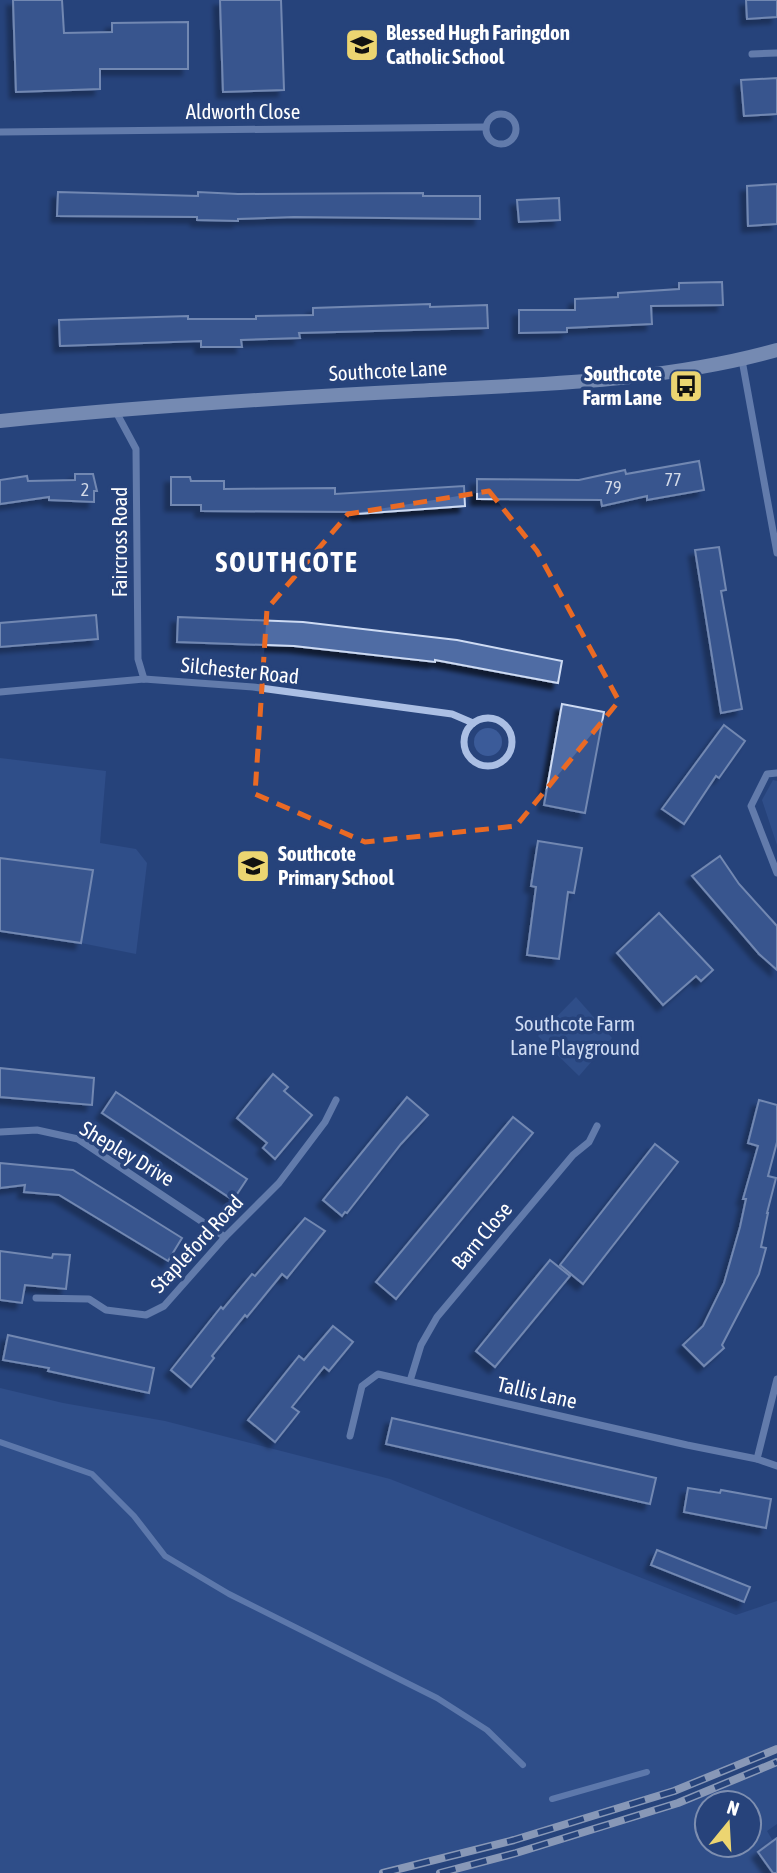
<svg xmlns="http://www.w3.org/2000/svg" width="777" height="1873" viewBox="0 0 777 1873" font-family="'Asap Condensed',sans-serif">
  <defs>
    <filter id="shadow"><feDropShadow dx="-6" dy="6" stdDeviation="2" flood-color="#0009"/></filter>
  </defs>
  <rect width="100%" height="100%" fill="#27437b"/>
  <g fill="#3b5b99" fill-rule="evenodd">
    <circle cx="488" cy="742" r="14"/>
    <path d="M0 758 106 771 100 843 136 849 147 863 136 954 81 943 93 870 0 858Z"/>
    <path d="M773 780 777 781V845L762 800Z"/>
    <path d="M576 997 612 1038 579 1076 538 1036Z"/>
    <path d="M0 1388 63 1403 165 1421 390 1479 736 1615 777 1601V1749L674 1791 514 1840 383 1873H0Z"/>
    <path d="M777 1762V1824L767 1831 773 1841 758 1853 773 1873H440L516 1853 669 1805ZM707 1803H749V1845H707Z"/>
  </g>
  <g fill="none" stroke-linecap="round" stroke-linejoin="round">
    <g stroke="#a0b9e4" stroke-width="6">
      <path d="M0 1442 92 1474 134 1516 165 1556 229 1594 437 1698 487 1730 523 1765"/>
      <path d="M552 1799 647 1772"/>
    </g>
  </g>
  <g fill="#4f6ca4" stroke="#cedbf3" stroke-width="2" filter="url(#shadow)">
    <path d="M13 0H62L64 33 112 32V23L188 22V69H100V89L16 92Z"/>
    <path d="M220 0H281L284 90 223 92Z"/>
    <path d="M746 0H777V17L747 19Z"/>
    <path d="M777 78V114L744 116 741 80Z"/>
    <path d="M777 184V224L748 226 747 186Z"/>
    <path d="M58 192 198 196V192L238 194 423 193V196H480V219L294 217 238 219V221L197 220V217L57 216Z"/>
    <path d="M559 198 560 220 519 222 517 200Z"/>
    <path d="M722 282 723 305 651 306 652 324 567 328V332L519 333V310H575V299L618 297V293L679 289V283Z"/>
    <path d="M430 304V307L487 305 488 328 299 333 300 338 241 340 242 347H201V341L60 346 59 320 188 316V319H256V316L313 315V308Z"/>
    <path d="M699 461 704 490 647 500V496L602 506 601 500 477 499V479L579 480 625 470 626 474Z"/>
    <path d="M75 474H93L97 491H94V502L49 500V497L0 504V480L27 476 28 481 75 480Z"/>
    <path d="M171 477H190L191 481H224V489L335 488V494L464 486 465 506 357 514V512L201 511V505H171Z"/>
    <path d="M719 547 726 590 721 591 742 709 721 713 695 550Z"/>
    <path d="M96 615 98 639 0 647V623Z"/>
    <path d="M178 617 303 622 457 640 562 661 558 683 435 660V662L294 646 177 642Z"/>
    <path d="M562 704 604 712 585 813 544 805Z"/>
    <path d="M724 725 745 741 719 778 716 776 684 824 662 809Z"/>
    <path d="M538 841 582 848 574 893 568 892 559 959 527 955 536 887 531 886Z"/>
    <path d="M720 856 739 884 777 926V970L759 954 692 876Z"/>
    <path d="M0 858 93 870 81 943 0 931Z"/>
    <path d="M659 913 713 970 701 981 696 976 663 1005 617 953Z"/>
    <path d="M0 1068 94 1078 92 1105 0 1097Z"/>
    <path d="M273 1074 288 1087 284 1091 312 1115 275 1159 263 1148 267 1143 237 1118Z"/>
    <path d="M116 1092 247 1179 233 1200 102 1113Z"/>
    <path d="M407 1097 428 1115 401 1144 347 1213 345 1212 342 1216 323 1200Z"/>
    <path d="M759 1100 777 1105V1142L768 1176 776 1178 767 1213H768L761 1247 766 1248 759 1274 722 1345 724 1348 704 1366 683 1345 703 1326 724 1283 740 1227 746 1199H743L758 1146 748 1143Z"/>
    <path d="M513 1117 533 1133 396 1299 376 1282Z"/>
    <path d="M655 1144 678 1162 583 1284 560 1265Z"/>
    <path d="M0 1163 73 1170 182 1238 168 1261 59 1195 24 1192 25 1185 0 1188Z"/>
    <path d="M305 1218 325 1231 287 1278 282 1274 247 1317 245 1315 212 1356 214 1358 191 1387 171 1370 221 1307 223 1309 252 1274 255 1276Z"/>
    <path d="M0 1251 52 1258 53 1254 70 1255 66 1289 25 1285 22 1303 0 1300Z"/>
    <path d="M550 1260 570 1276 495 1367 476 1351Z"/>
    <path d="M333 1326 353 1342 329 1371 324 1367 292 1407 299 1412 275 1442 248 1420 299 1356 304 1360Z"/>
    <path d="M8 1335 154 1368 149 1393 48 1371 49 1368 3 1360Z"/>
    <path d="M392 1418 656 1478 650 1504 386 1444Z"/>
    <path d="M688 1488 720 1493 721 1490 771 1499 766 1528 684 1512Z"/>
    <path d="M657 1550 750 1587 744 1602 651 1565Z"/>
    <path d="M777 1838V1873H773L758 1852Z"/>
  </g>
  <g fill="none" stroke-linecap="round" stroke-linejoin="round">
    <g stroke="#abbfe4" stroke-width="7">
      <path d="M752 54 777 53"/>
      <circle cx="501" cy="129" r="15"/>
      <path d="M0 132 486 127"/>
      <path d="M742 360 777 553"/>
      <path d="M115 410 136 449 138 659 144 679"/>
      <path d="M0 692 144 679 253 687 452 714 473 723"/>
      <circle cx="488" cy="742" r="24"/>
      <path d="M777 773 767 774 751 806 777 873"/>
      <path d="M0 1132 37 1130 78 1139 225 1237"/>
      <path d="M36 1298 89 1299 106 1310 146 1315 164 1306 225 1237 279 1183 325 1122 336 1100"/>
      <path d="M777 1379 757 1459 777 1466"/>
      <path d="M410 1381 421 1345 437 1317 573 1155 589 1142 597 1126"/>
      <path d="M350 1436 362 1386 378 1374 687 1445 757 1459"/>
    </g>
    <path stroke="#d4dff4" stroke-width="14" d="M0 421C138 407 275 398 413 391 535 384 659 383 777 350"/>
    <g stroke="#fff" stroke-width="8">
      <g id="rail">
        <path d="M383 1873 514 1840 674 1791 777 1749"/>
        <path d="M440 1873 516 1853 678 1803 777 1762"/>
      </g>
    </g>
    <use href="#rail" stroke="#27437b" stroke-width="5" stroke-dasharray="16" stroke-linecap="butt"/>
  </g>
  <path d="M0 0H777V1873H0ZM489 491 537 551 619 701 516 826 365 842 255 794 267 609 348 514Z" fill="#27437b" fill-opacity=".55" fill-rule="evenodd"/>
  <path fill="none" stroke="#ea6a24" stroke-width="5" stroke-dasharray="14 9" stroke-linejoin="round" d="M489 491 537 551 619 701 516 826 365 842 255 794 267 609 348 514Z"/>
  <defs>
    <g id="school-square" transform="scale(1.75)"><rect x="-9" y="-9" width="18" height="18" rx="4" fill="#ecd571" stroke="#27437b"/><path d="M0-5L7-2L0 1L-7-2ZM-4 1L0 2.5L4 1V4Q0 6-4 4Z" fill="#111"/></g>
    <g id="bus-square" transform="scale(1.75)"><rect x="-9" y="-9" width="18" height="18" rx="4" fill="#ecd571" stroke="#27437b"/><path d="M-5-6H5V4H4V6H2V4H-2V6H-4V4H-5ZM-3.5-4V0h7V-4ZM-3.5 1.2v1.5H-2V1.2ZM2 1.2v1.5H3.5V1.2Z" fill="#111"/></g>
  </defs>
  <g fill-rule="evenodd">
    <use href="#school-square" x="362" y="45"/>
    <use href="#bus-square" x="686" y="386"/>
    <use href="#school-square" x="253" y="866"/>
  </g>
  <g text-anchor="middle" stroke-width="7" stroke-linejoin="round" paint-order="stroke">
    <g font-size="18" fill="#d3dae8">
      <text x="673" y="486">77</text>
      <text x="613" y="494">79</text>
      <text x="85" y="496">2</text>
    </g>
    <g font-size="21" font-weight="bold" fill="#fff" stroke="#27437b" text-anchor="start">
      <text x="386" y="40">Blessed Hugh Faringdon<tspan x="386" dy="24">Catholic School</tspan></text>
      <text x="662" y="381" text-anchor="end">Southcote<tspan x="662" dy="24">Farm Lane</tspan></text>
      <text x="278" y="861">Southcote<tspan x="278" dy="24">Primary School</tspan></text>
    </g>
    <g font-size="21" fill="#fff" stroke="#27437b">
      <text x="243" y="119">Aldworth Close</text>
      <text transform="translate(388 371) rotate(-3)" y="7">Southcote Lane</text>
      <text transform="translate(120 542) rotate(-90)" y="7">Faircross Road</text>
      <text transform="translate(240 671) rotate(6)" y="7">Silchester Road</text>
      <text transform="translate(127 1154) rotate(31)" y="7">Shepley Drive</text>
      <text transform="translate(482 1236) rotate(-50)" y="7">Barn Close</text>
      <text transform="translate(197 1244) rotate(-47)" y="7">Stapleford Road</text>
      <text transform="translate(537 1393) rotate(13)" y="7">Tallis Lane</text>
    </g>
    <g font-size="21" fill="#cedbf3" stroke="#27437b">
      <text x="575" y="1031">Southcote Farm<tspan x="575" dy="24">Lane Playground</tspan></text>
    </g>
    <g font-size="28" font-weight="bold" letter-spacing="2" fill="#fff" stroke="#27437b">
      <text x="287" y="572">SOUTHCOTE</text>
    </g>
  </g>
  <g transform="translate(728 1824) rotate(18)"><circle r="33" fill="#27437b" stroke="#7d8eb0" stroke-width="2"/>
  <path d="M0-5L12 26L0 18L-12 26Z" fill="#ecd571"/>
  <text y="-10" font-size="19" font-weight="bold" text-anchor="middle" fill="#ffffff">N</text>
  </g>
</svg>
